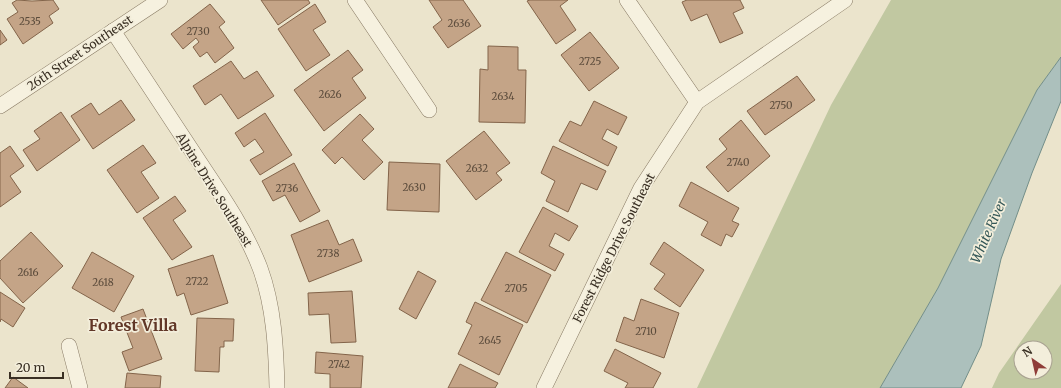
<svg xmlns="http://www.w3.org/2000/svg" width="1061" height="388" viewBox="0 0 1061 388" font-family="Merriweather,serif">
  <rect width="100%" height="100%" fill="#ebe4cc"/>
  <g fill="#c1c8a1" fill-rule="evenodd">
    <path d="M891 0H1061V57L1037 90 938 288 880 388H697L831 105Z"/>
    <path d="M1061 284V388H992L999 373ZM1021 348H1045V372H1021Z"/>
  </g>
  <path fill="#acc0bc" stroke="#738e89" d="M1061 57V101L1032 173 1001 259 981 346 961 388H880L938 288 1037 90Z"/>
  <g fill="#c4a487" stroke="#83644a">
    <path d="M17 0 32 1 53 0 59 9 49 16 53 23 23 44 7 19 18 12 12 3Z"/>
    <path d="M261 0H308L310 3 278 25Z"/>
    <path d="M429 0H463L481 26 448 48 433 27 442 20Z"/>
    <path d="M530 0H568L560 6 576 30 556 44 527 1Z"/>
    <path d="M687 0H740L744 8 733 13 743 33 720 43 707 14 691 21 682 2Z"/>
    <path d="M210 4 225 22 219 27 234 48 215 63 207 52 200 57 193 47 199 42 196 38 183 49 171 34Z"/>
    <path d="M315 4 326 22 313 30 330 55 306 71 278 29Z"/>
    <path d="M0 30 7 40 0 45Z"/>
    <path d="M590 32 619 68 589 91 561 55Z"/>
    <path d="M488 46 518 47V70H526L525 123 479 122 480 69 488 70Z"/>
    <path d="M348 50 363 70 352 78 366 98 324 131 294 90Z"/>
    <path d="M231 61 244 79 257 71 274 96 238 119 221 94 205 105 193 86Z"/>
    <path d="M797 76 815 100 765 135 747 111Z"/>
    <path d="M121 100 135 120 93 149 71 116 91 103 99 115Z"/>
    <path d="M594 101 627 117 618 135 607 129 602 139 617 147 608 166 559 141 570 121 581 126Z"/>
    <path d="M61 112 80 140 37 171 23 150 40 139 34 131Z"/>
    <path d="M265 113 292 155 260 175 250 160 264 152 255 139 244 147 235 133Z"/>
    <path d="M360 114 374 129 362 140 383 162 364 180 342 157 335 164 322 150Z"/>
    <path d="M741 120 770 156 728 192 706 167 727 149 719 139Z"/>
    <path d="M484 131 510 163 496 173 502 180 476 200 446 161Z"/>
    <path d="M143 145 156 163 141 172 159 198 137 213 107 170Z"/>
    <path d="M10 146 24 166 10 176 21 192 0 207V153Z"/>
    <path d="M553 146 606 171 597 190 581 183 568 212 546 201 555 181 541 173Z"/>
    <path d="M389 162 440 164 439 212 387 210Z"/>
    <path d="M294 163 320 211 300 222 285 195 273 201 262 181Z"/>
    <path d="M691 182 739 208 732 221 739 224 732 237 726 234 721 246 701 235 708 222 679 206Z"/>
    <path d="M175 196 186 211 173 220 192 247 172 260 143 218Z"/>
    <path d="M543 207 578 226 569 241 555 233 549 246 564 254 555 271 519 252Z"/>
    <path d="M328 220 339 245 353 239 362 261 309 282 291 235Z"/>
    <path d="M31 232 63 266 23 303 0 278V261Z"/>
    <path d="M664 242 704 270 680 307 654 289 665 274 650 264Z"/>
    <path d="M92 252 134 276 114 312 72 288Z"/>
    <path d="M506 252 551 275 527 323 481 300Z"/>
    <path d="M213 255 228 303 191 315 184 293 177 296 168 269Z"/>
    <path d="M418 271 436 281 416 319 399 309Z"/>
    <path d="M352 291 356 342 331 343 329 314 309 315 308 293Z"/>
    <path d="M0 292 25 308 13 327 1 319 0 322Z"/>
    <path d="M641 299 679 313 664 358 616 341 624 317 634 321Z"/>
    <path d="M475 302 523 325 499 375 458 354 472 325 466 322Z"/>
    <path d="M143 309 162 359 129 371 122 352 133 348 121 317Z"/>
    <path d="M197 318 234 319 233 341H224V347H220L219 372 195 371Z"/>
    <path d="M615 349 661 373 653 388H625L628 383 604 371Z"/>
    <path d="M316 352 363 356 361 388H330V374L315 373Z"/>
    <path d="M460 364 498 383 495 388H448Z"/>
    <path d="M127 373 161 376 160 388H125Z"/>
    <path d="M13 377 28 388H5Z"/>
  </g>
  <g fill="none" stroke-linecap="round" stroke-linejoin="round">
    <g stroke="#867862" stroke-width="16">
      <g id="minor">
        <path d="M355 0 429 110"/>
        <path d="M627 0 697 102"/>
        <path d="M113 31C142 75 171 119 200 163 222 196 246 231 260 268 274 306 276 348 277 388"/>
        <path d="M0 106 160 0"/>
        <path d="M69 346 80 388"/>
        <path d="M544 388 641 188 697 102 845 0"/>
      </g>
    </g>
    <use href="#minor" stroke="#f6f1df" stroke-width="15"/>
  </g>
  <g text-anchor="middle" stroke-width="3.5" stroke-linejoin="round" paint-order="stroke">
    <g font-size="10" fill="#5c4c3c">
      <text x="30" y="25">2535</text>
      <text x="459" y="27">2636</text>
      <text x="198" y="35">2730</text>
      <text x="590" y="65">2725</text>
      <text x="330" y="98">2626</text>
      <text x="503" y="100">2634</text>
      <text x="781" y="109">2750</text>
      <text x="738" y="166">2740</text>
      <text x="477" y="172">2632</text>
      <text x="414" y="191">2630</text>
      <text x="287" y="192">2736</text>
      <text x="328" y="257">2738</text>
      <text x="28" y="276">2616</text>
      <text x="197" y="285">2722</text>
      <text x="103" y="286">2618</text>
      <text x="516" y="292">2705</text>
      <text x="646" y="335">2710</text>
      <text x="490" y="344">2645</text>
      <text x="339" y="368">2742</text>
    </g>
    <g font-size="12" fill="#392f23" stroke="#f3eedb">
      <text transform="translate(80 53) rotate(-34)" y="4">26th Street Southeast</text>
      <text transform="translate(214 190) rotate(58)" y="4">Alpine Drive Southeast</text>
      <text transform="translate(614 248) rotate(-63)" y="4">Forest Ridge Drive Southeast</text>
    </g>
    <g font-size="13" font-style="italic" fill="#345757" stroke="#f3eedb">
      <text transform="translate(988 231) rotate(-66)" y="5">White River</text>
    </g>
    <g font-size="16" font-weight="bold" fill="#613727" stroke="#f3eedb">
      <text x="133" y="331">Forest Villa</text>
    </g>
  </g>
  <g transform="translate(1033 360) rotate(326)"><circle r="19" fill="#f3eedb" stroke="#a9a291"/>
  <path d="M0-3L7 15L0 10L-7 15Z" fill="#8f3d38"/>
  <text y="-6" font-size="11" font-weight="bold" text-anchor="middle" fill="#392f23">N</text>
  </g>
  <path d="M10 372v6h53v-6" fill="none" stroke="#392f23" stroke-width="2"/>
  <text x="16" y="372" font-size="12" fill="#392f23" stroke="#f3eedb" stroke-width="3" paint-order="stroke">20 m</text>
</svg>
